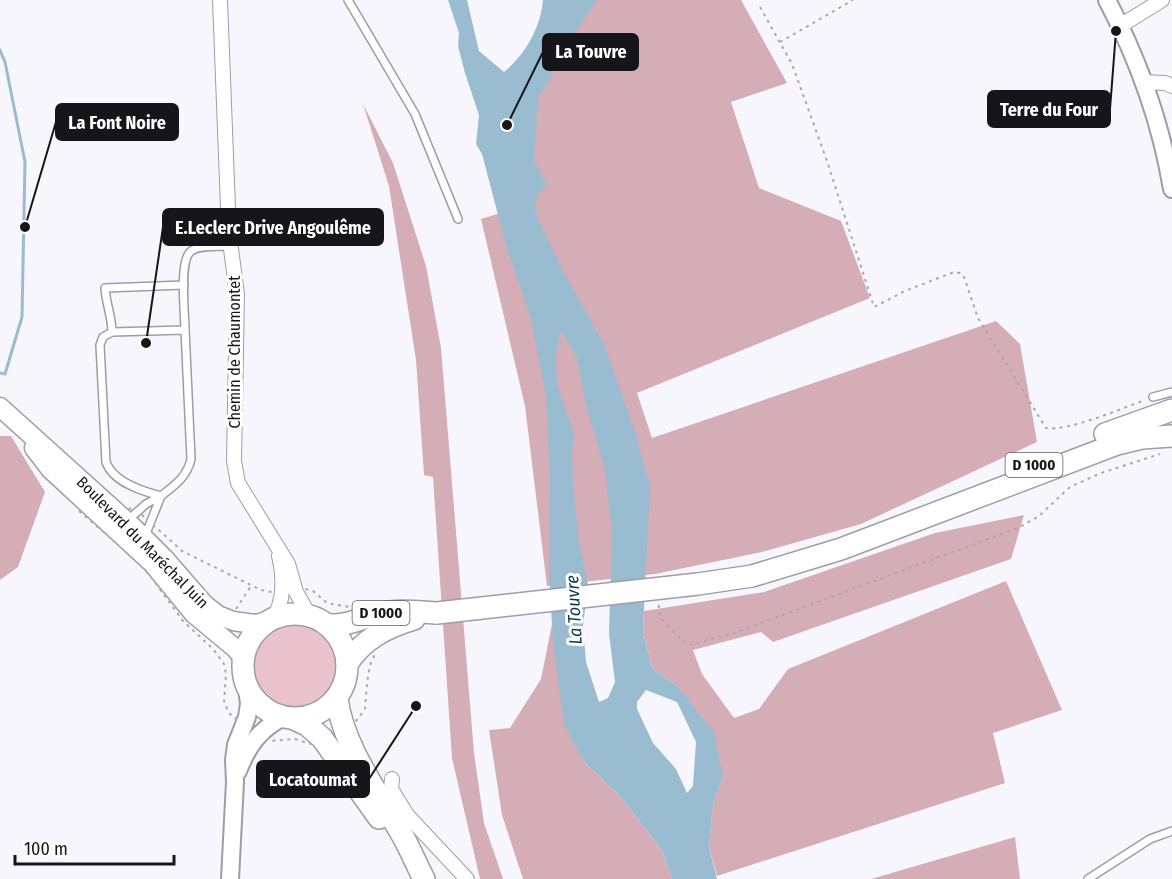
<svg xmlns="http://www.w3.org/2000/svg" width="1172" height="879" viewBox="0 0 1172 879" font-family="'Fira Sans Condensed',sans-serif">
  <rect width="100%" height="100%" fill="#f8f6fd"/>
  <circle fill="#eac2cc" cx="294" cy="666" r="44"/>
  <g fill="#d5adb7">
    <path d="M562 0H741L787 83 731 102 759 188 841 221 870 298 637 393 652 438 996 321 1020 344 1037 442 861 524 762 552 655 574 547 586 525 406 481 219 507 211Z"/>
    <path d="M363 104 393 163 426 266 441 348 474 753 484 823 503 879H480L452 758 433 477 424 475 416 360 389 186Z"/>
    <path d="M0 436H11L45 492 18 567 0 580Z"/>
    <path d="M1024 515 1011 559 773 642 761 632 693 650 702 674 734 718 759 709 788 669 1006 581 1062 710 993 733 1005 783 717 876 709 847 713 805 723 777 676 685 652 668 643 631 644 611 764 592 935 533Z"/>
    <path d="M552 624 556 660 585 763 618 794 662 850 672 879H523L502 815 489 730 510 728 541 679Z"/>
    <path d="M1015 837 1020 879H871Z"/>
  </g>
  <path fill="#99bcd0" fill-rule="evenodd" d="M448 0H467L479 51 504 72C525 55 541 27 543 0H597L562 52 548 83 538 97 534 161 547 185 537 195 535 213 564 273 604 344 635 432 650 485 643 631 652 668 676 685 714 732 723 777 713 805 709 847 717 879H672L662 850 618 794 585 763 564 725 553 642 549 573 550 476 546 396 531 319 506 245 482 154 476 144 479 115 465 73 458 46 459 33ZM561 330 577 358 586 406 605 470 612 530 609 634 615 682 608 698 599 702 586 662 583 626 588 584 579 543 573 486 572 456 574 432 557 386 556 354ZM646 690 677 702 696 742 693 786 687 793 676 769 653 743 637 709V702Z"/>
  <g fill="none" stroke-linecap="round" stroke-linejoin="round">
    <path stroke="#99bcd0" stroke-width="3" d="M0 50 5 62 25 162 22 317 5 374 0 373"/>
    <g stroke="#9f9ca7" stroke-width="10">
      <g id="service">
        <path d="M348 0 415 114 458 219"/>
        <path d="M185 330 191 459C187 477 175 485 161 496 141 491 113 482 106 462L100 345 103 337 112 332Z"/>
        <path d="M185 330C185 314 179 263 190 252 199 244 219 247 230 246"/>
        <path d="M112 332C112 317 106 304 105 288L184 285"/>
        <path d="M1153 397 1172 392"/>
        <path d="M128 520 146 504 161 496 145 536"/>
        <path d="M1088 879 1150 839 1172 831"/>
      </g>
    </g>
    <g stroke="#9f9ca7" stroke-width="16">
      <g id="minor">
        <path d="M220 0 229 234 237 294 234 461 238 483 288 564 296 592 309 615"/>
        <path d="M1120 26 1162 0"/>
        <path d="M1143 82 1165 83 1172 86"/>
        <path d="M274 618C285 598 284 577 279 556"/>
        <path d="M392 779 391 789 407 815 467 879"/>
      </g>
    </g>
    <g stroke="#9f9ca7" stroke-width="20">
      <g id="tertiary">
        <path d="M1107 0C1138 59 1161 123 1172 189"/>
        <path d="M238 771C248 746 259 730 282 718"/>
        <path d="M230 879 235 782 234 760 236 745 247 717 249 704 247 688"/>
      </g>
    </g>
    <g stroke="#9f9ca7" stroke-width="21">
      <g id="secondary">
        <path d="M0 407 134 528 164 558 204 604 218 615 233 621 254 624 266 622"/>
        <path d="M34 448 51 470 153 564 194 614 236 649 243 658"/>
      </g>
    </g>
    <g stroke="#9f9ca7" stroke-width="24">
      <g id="primary">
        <path d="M1105 434 1172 410"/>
        <path d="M698 584 752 576 841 549 1117 444 1142 438 1172 436"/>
        <circle cx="295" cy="666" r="52"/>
        <path d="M328 625C349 626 360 618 379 614 398 609 418 612 437 613"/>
        <path d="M347 664C363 639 387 627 414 619"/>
        <path d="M337 698C342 744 378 793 401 833 410 848 416 864 424 879"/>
        <path d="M294 719 307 725 322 738 379 818"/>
      </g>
    </g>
    <g stroke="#a9a8ae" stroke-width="2" stroke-dasharray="3 4.5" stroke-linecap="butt">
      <path d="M760 7 792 64 827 161 874 307 905 291 954 272 960 273 964 277 978 318 1046 428C1067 432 1123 408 1145 400"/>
      <path d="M780 42 853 0"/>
      <path d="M5 412 64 456 115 503 139 512 182 551 261 590 282 594 305 589 313 591 327 603 350 607 361 632 374 649 375 654 370 665 367 683 365 709 357 720 331 731 316 743 311 744 295 739 270 741 252 726 232 717 224 703 226 674 224 664 219 657 213 649 183 621 151 577 131 555 80 512C72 496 57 486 46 472 31 453 18 432 5 412Z"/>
      <path d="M659 605C656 621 678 635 689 645L734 633 1018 528 1039 516 1070 487 1101 473 1160 454"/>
      <path d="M236 609 251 586"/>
    </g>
    <use href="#service" stroke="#fff" stroke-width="7"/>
    <use href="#minor" stroke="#fff" stroke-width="14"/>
    <use href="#tertiary" stroke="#fff" stroke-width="16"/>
    <use href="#secondary" stroke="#fff" stroke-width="18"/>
    <use href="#primary" stroke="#fff" stroke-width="21"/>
    <g stroke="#9f9ca7" stroke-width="24" stroke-linecap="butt">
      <path id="primary-bridge" d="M437 613 698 584"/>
    </g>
    <use href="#primary-bridge" stroke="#fff" stroke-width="21"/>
  </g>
  <g text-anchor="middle" stroke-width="6" stroke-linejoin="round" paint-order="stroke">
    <g fill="#fff" stroke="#5c5b5e" stroke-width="1.5">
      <rect x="1005.5" y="453" width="57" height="24" rx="4.5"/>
      <rect x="352.5" y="601" width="57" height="24" rx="4.5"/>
    </g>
    <g font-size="15" font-weight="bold" fill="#161519">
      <text x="1034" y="470">D 1000</text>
      <text x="381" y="618">D 1000</text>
    </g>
    <g font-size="16" fill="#161519" stroke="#fff">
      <text transform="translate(234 352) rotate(-90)" y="6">Chemin de Chaumontet</text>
      <text transform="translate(143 542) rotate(45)" y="6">Boulevard du Maréchal Juin</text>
    </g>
    <g font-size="18" font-style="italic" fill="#09384e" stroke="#fff">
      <text transform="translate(574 610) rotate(-93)" y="6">La Touvre</text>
    </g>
  </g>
  <path fill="none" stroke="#161519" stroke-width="2" d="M507 125L543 52M1116 31L1110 109M25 227L56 122M146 343L163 227M416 706L369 779"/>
  <g fill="#161519" stroke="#fff" stroke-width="2">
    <circle cx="507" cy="125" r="6"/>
    <circle cx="1116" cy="31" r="6"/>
    <circle cx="25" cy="227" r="6"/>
    <circle cx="146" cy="343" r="6"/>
    <circle cx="416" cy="706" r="6"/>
  </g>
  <g fill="#161519" stroke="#161519" stroke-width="2">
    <rect x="543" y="34" width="95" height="36" rx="6"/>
    <rect x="988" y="91" width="122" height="36" rx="6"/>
    <rect x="56" y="104" width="122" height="36" rx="6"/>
    <rect x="163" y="209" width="220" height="36" rx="6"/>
    <rect x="257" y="761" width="112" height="36" rx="6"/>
  </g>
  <g font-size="18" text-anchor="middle" font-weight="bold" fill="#fff">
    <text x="591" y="58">La Touvre</text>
    <text x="1049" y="116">Terre du Four</text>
    <text x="117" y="129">La Font Noire</text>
    <text x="273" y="234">E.Leclerc Drive Angoulême</text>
    <text x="313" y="786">Locatoumat</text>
  </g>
  <path d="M15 855v9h159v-9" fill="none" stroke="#161519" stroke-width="3"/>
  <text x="24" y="855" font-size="18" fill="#161519" stroke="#ffffff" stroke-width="4.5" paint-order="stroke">100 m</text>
</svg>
